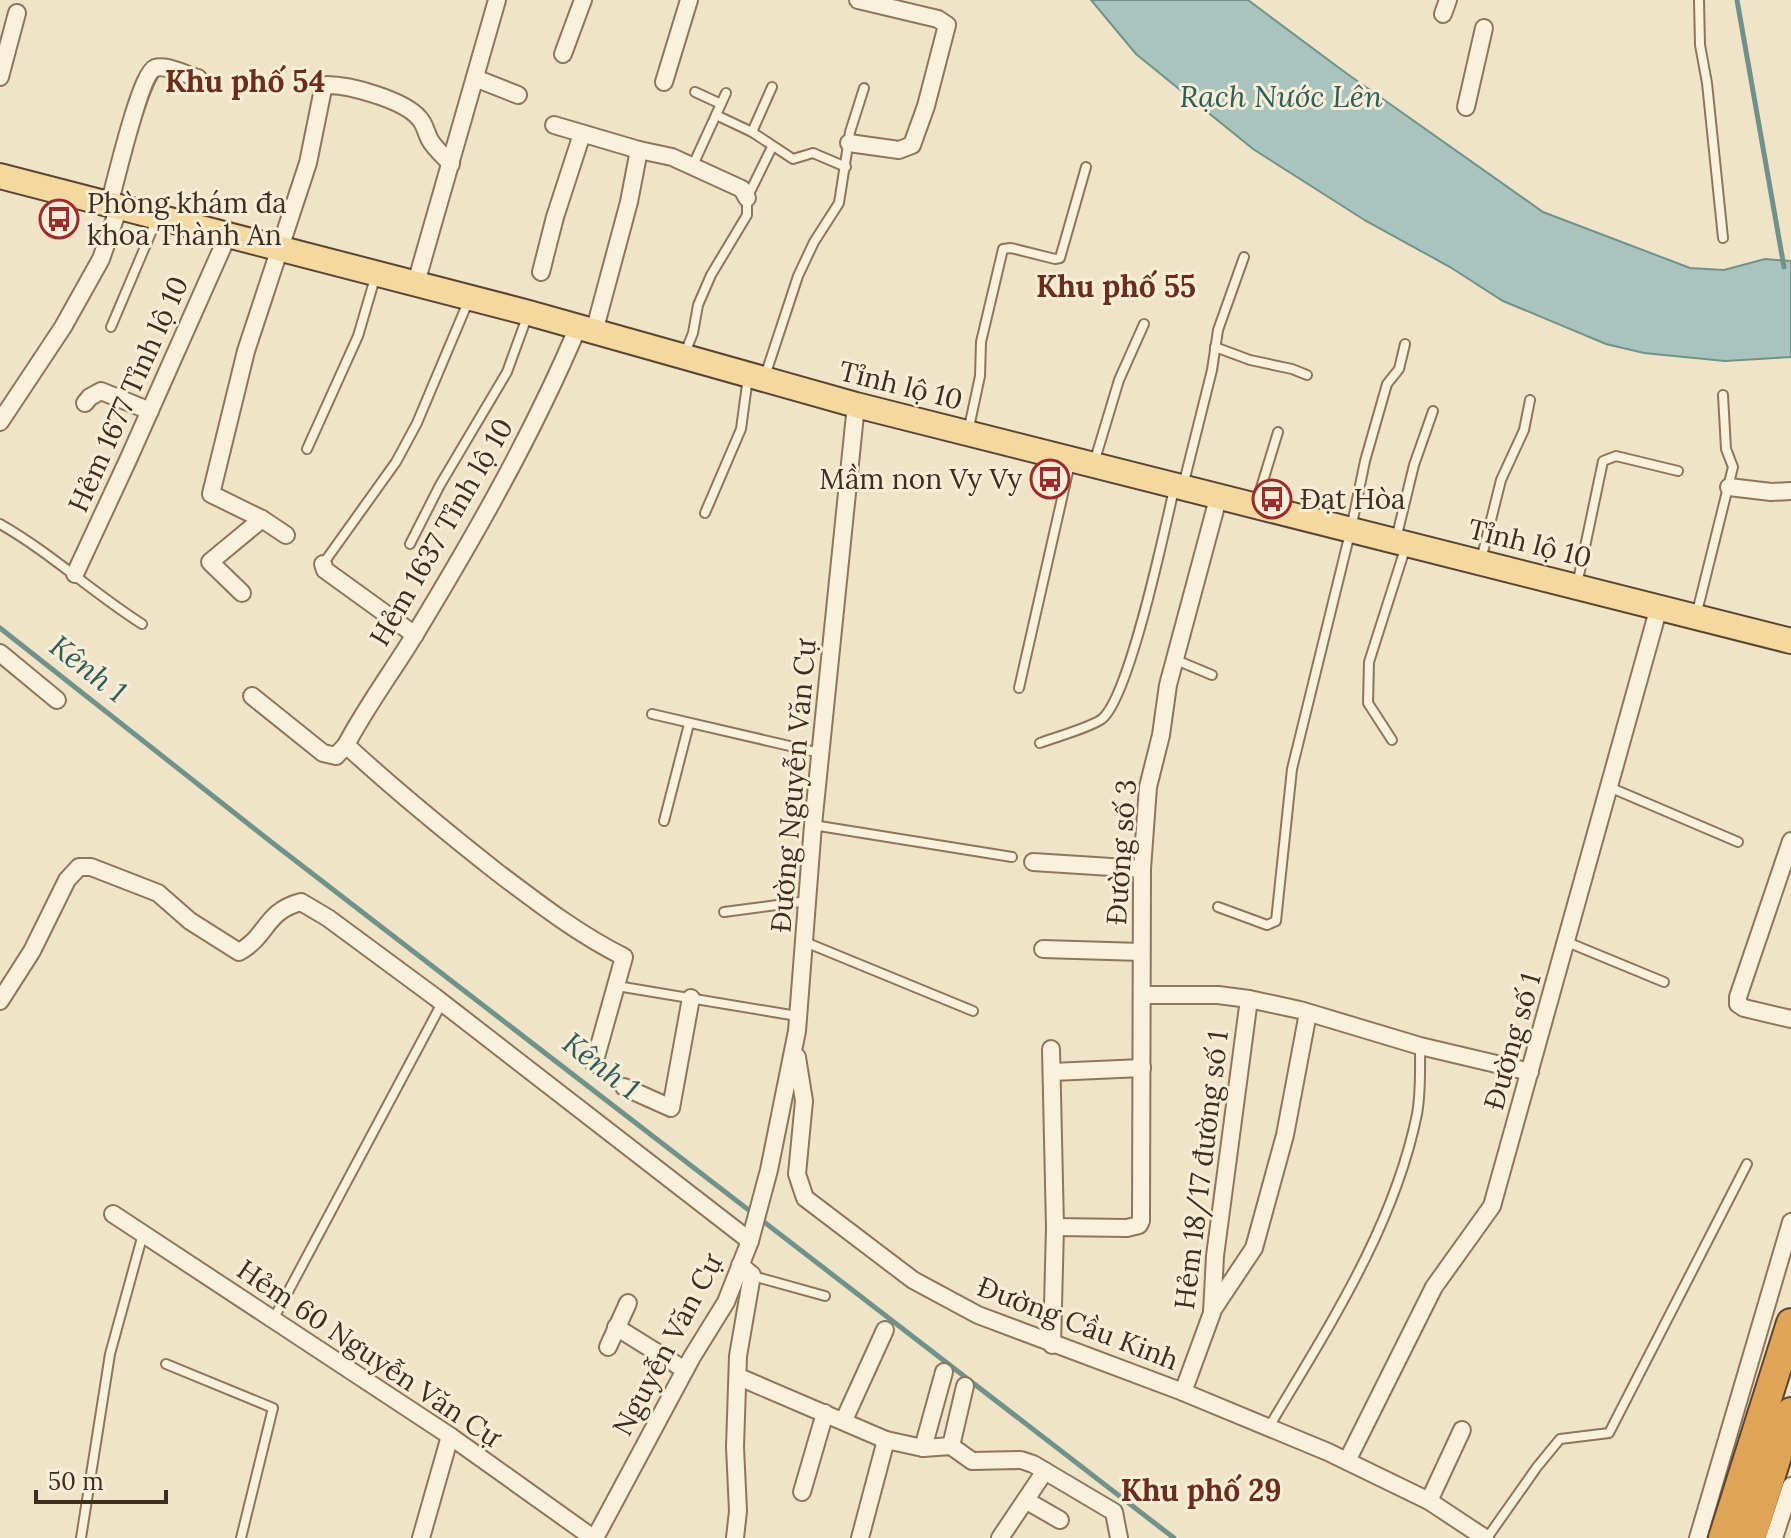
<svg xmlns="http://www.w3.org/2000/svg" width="1791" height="1538" viewBox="0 0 1791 1538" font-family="Lora,serif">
  <rect width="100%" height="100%" fill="#f0e4c8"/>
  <path fill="#a9c4bc" stroke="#6f938a" stroke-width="2" d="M1091 0H1248L1346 73 1543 212 1690 268 1724 270 1765 259 1791 261V357L1725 361 1644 353 1606 344 1503 301 1450 267 1366 221 1253 149 1136 54Z"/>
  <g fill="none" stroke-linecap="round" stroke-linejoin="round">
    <g stroke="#6f938a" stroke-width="5">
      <path d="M1737 0 1784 267"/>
      <path d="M0 628 270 841 1174 1538"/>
    </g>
    <g stroke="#8d765c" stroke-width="12">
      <g id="lane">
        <path d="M1699 0 1700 45 1707 83 1723 238"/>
        <path d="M772 87 752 132 793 159 813 153 846 167"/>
        <path d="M695 92 721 104"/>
        <path d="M716 115 752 132"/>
        <path d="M693 165 726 93"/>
        <path d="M111 327 156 221"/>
        <path d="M1215 347 1250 360 1292 369 1307 375"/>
        <path d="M685 353 693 333 698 305 711 275 747 215V198L772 147"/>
        <path d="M765 376 798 276 814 242 839 203 850 132 864 88"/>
        <path d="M968 432 980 376 981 342 1003 249 1011 248 1055 259 1060 258 1086 167"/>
        <path d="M307 449 358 336 375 278"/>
        <path d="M1094 463 1119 380 1144 324"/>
        <path d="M1183 486 1212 370 1218 330 1244 257"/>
        <path d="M1256 504 1278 432"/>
        <path d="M705 513 741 429 748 377"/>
        <path d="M0 524C51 553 93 593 142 624"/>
        <path d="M1396 539 1414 465 1433 411"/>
        <path d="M410 544 440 485 507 372 527 317"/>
        <path d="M1481 560 1501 480 1524 430 1530 400"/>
        <path d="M323 564 396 462 417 423 468 302"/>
        <path d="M1577 585 1603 461 1616 456 1678 471"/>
        <path d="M1696 616 1733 467 1726 449 1723 395"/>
        <path d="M1176 660 1212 675"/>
        <path d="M1019 688 1070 463"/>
        <path d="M652 714 820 753"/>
        <path d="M1392 740 1368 703 1369 662 1406 546"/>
        <path d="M1040 743C1053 738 1095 726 1103 718 1130 693 1164 533 1174 489"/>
        <path d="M1609 787 1738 842"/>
        <path d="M664 821 689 724"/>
        <path d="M813 825 1012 857"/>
        <path d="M1218 907 1267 925 1276 921 1292 769 1351 529 1365 461 1387 384 1399 369 1405 344"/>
        <path d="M724 912 807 901"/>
        <path d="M805 942 973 1011"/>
        <path d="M1567 942 1664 982"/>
        <path d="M617 986 797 1016"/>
        <path d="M753 1276 825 1296"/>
        <path d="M273 1320 442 1003"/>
        <path d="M166 1364 273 1408 241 1538"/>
        <path d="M1269 1427C1327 1329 1394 1228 1417 1114 1421 1092 1420 1069 1420 1047"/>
        <path d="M81 1538 110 1354 143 1234"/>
        <path d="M1487 1538 1537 1467 1560 1439 1609 1433 1747 1164"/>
      </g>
    </g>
    <g stroke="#8d765c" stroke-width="20">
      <g id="street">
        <path d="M1443 14 1448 0"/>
        <path d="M563 54 583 0"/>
        <path d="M0 77 17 13"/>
        <path d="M475 78 518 95"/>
        <path d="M664 82 689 0"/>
        <path d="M1466 107 1484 28"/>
        <path d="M554 125 639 150 672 157 742 189 747 198"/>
        <path d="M849 143 899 150 912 145 926 106 947 25 938 19 858 0"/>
        <path d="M109 205C115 184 140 74 155 68 166 64 186 75 198 78"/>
        <path d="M541 272 555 217 582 134"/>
        <path d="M416 283 497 0"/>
        <path d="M594 332 629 202 639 150"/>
        <path d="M85 403 90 397 101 391 150 411"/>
        <path d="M0 422 63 327 101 259 119 207"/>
        <path d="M1729 487 1771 492 1791 491"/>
        <path d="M286 535 262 519 211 494 246 351 308 163 323 89 327 85C350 85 404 100 419 118 425 124 426 133 430 140 435 149 444 156 451 164"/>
        <path d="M323 564 325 570 415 635"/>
        <path d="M75 574 128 460 228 235"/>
        <path d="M242 593 210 562 262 519"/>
        <path d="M0 653 57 700"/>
        <path d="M252 696 323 753 336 756 346 745C366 707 392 672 414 636 474 537 533 434 578 327"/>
        <path d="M346 745C395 790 445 831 497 872 538 903 578 934 624 957L594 1064"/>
        <path d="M1791 841 1738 997V1004L1744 1008 1791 1019"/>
        <path d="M1033 862 1142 869"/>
        <path d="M1043 949 1141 952"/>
        <path d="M1142 995H1218L1249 999 1300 1010 1420 1046 1530 1072"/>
        <path d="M0 1001 32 951 67 880 79 867H91L158 893 190 921 239 952C267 937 265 911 301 902L328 918 435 997 750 1241"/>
        <path d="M1051 1049 1055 1227 1052 1345"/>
        <path d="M797 1057 804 1101 797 1174 805 1198 913 1280 978 1315 1183 1392 1328 1452 1429 1501 1485 1538"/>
        <path d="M1052 1072 1142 1068"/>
        <path d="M624 1087 671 1108 691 998"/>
        <path d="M113 1214 450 1436 593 1538"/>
        <path d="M1055 1227 1127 1228 1139 1225 1141 1221 1142 869 1148 787 1161 735 1168 685 1219 495"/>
        <path d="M1212 1311 1254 1248 1285 1135 1308 1013"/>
        <path d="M616 1327 685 1370"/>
        <path d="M608 1347 628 1303"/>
        <path d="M739 1377 886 1440 923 1448 951 1446 972 1461 1021 1460 1033 1464 1114 1512 1119 1538"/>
        <path d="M1183 1392 1212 1313 1215 1256 1249 999"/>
        <path d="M844 1420 885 1330"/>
        <path d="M951 1446 965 1386"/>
        <path d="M923 1448 944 1372"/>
        <path d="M1347 1461 1434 1287 1492 1206 1659 607"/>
        <path d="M802 1492 825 1413"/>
        <path d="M1027 1501 1060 1520"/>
        <path d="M1429 1501 1462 1430"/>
        <path d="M421 1538 450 1436"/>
        <path d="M595 1538 692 1357 726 1302 750 1241 769 1170 797 1031 813 825 856 405"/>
        <path d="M735 1538 738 1511 735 1447 738 1356 752 1275 740 1265"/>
        <path d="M860 1538 886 1440"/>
        <path d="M1000 1538 1045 1471"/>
        <path d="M1698 1538 1791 1222"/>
        <path d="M1774 1538 1791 1486"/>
      </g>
    </g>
    <g stroke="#5b4430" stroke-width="28">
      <path id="primary" d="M0 176 529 313 856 405 1791 641"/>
    </g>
    <g stroke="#5b4430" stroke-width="32">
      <g id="highway">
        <path d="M1723 1538 1791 1323"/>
        <path d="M1751 1538 1791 1412"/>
      </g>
    </g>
    <use href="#lane" stroke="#faf1dc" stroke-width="8"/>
    <use href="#street" stroke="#faf1dc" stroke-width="16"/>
    <use href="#primary" stroke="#f3d9a0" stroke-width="24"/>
    <use href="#highway" stroke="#e0a458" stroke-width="28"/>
  </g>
  <defs>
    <g id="bus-ring" transform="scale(2)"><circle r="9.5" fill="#f7eed8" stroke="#9e2a2b" stroke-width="1.5"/><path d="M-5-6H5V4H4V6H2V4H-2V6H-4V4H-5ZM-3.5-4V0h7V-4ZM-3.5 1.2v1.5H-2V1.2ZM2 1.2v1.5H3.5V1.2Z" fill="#9e2a2b"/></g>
  </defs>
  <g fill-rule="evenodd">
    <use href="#bus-ring" x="59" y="219"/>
    <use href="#bus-ring" x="1050" y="479"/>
    <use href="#bus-ring" x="1272" y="499"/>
  </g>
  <g text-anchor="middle" stroke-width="6" stroke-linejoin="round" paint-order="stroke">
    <g font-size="28" fill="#3d2e20" stroke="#f7eed8" text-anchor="start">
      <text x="87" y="213">Phòng khám đa<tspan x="87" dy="32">khoa Thành An</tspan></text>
      <text x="1022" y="489" text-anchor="end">Mầm non Vy Vy</text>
      <text x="1300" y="509">Đạt Hòa</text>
    </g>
    <g font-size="28" fill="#3d2e20" stroke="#f7eed8">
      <text transform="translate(901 385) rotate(14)" y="10">Tỉnh lộ 10</text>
      <text transform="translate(128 394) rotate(-66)" y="10">Hẻm 1677 Tỉnh lộ 10</text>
      <text transform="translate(441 532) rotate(-60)" y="10">Hẻm 1637 Tỉnh lộ 10</text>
      <text transform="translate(1530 543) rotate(14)" y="10">Tỉnh lộ 10</text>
      <text transform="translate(793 786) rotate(-85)" y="10">Đường Nguyễn Văn Cự</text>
      <text transform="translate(1121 852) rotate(-86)" y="10">Đường số 3</text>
      <text transform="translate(1512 1041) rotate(-74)" y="10">Đường số 1</text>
      <text transform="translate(1201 1170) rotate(-83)" y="10">Hẻm 18/17 đường số 1</text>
      <text transform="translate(1078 1323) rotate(21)" y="10">Đường Cầu Kinh</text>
      <text transform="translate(667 1345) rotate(-62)" y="10">Nguyễn Văn Cự</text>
      <text transform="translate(369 1353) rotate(34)" y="10">Hẻm 60 Nguyễn Văn Cự</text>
    </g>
    <g font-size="30" font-weight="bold" fill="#6b2e1e" stroke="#f7eed8">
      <text x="245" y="92">Khu phố 54</text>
      <text x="1116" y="297">Khu phố 55</text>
      <text x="1201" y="1501">Khu phố 29</text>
    </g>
    <g font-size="30" font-style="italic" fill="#2f5d5a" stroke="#f7eed8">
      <text x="1281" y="107">Rạch Nước Lên</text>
      <text transform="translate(88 669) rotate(38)" y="10">Kênh 1</text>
      <text transform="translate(601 1066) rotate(38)" y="10">Kênh 1</text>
    </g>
  </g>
  <path d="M36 1490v12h130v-12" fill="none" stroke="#3d2e20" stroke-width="4"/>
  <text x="48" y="1490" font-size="24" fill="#3d2e20" stroke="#f7eed8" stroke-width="6" paint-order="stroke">50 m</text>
</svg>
